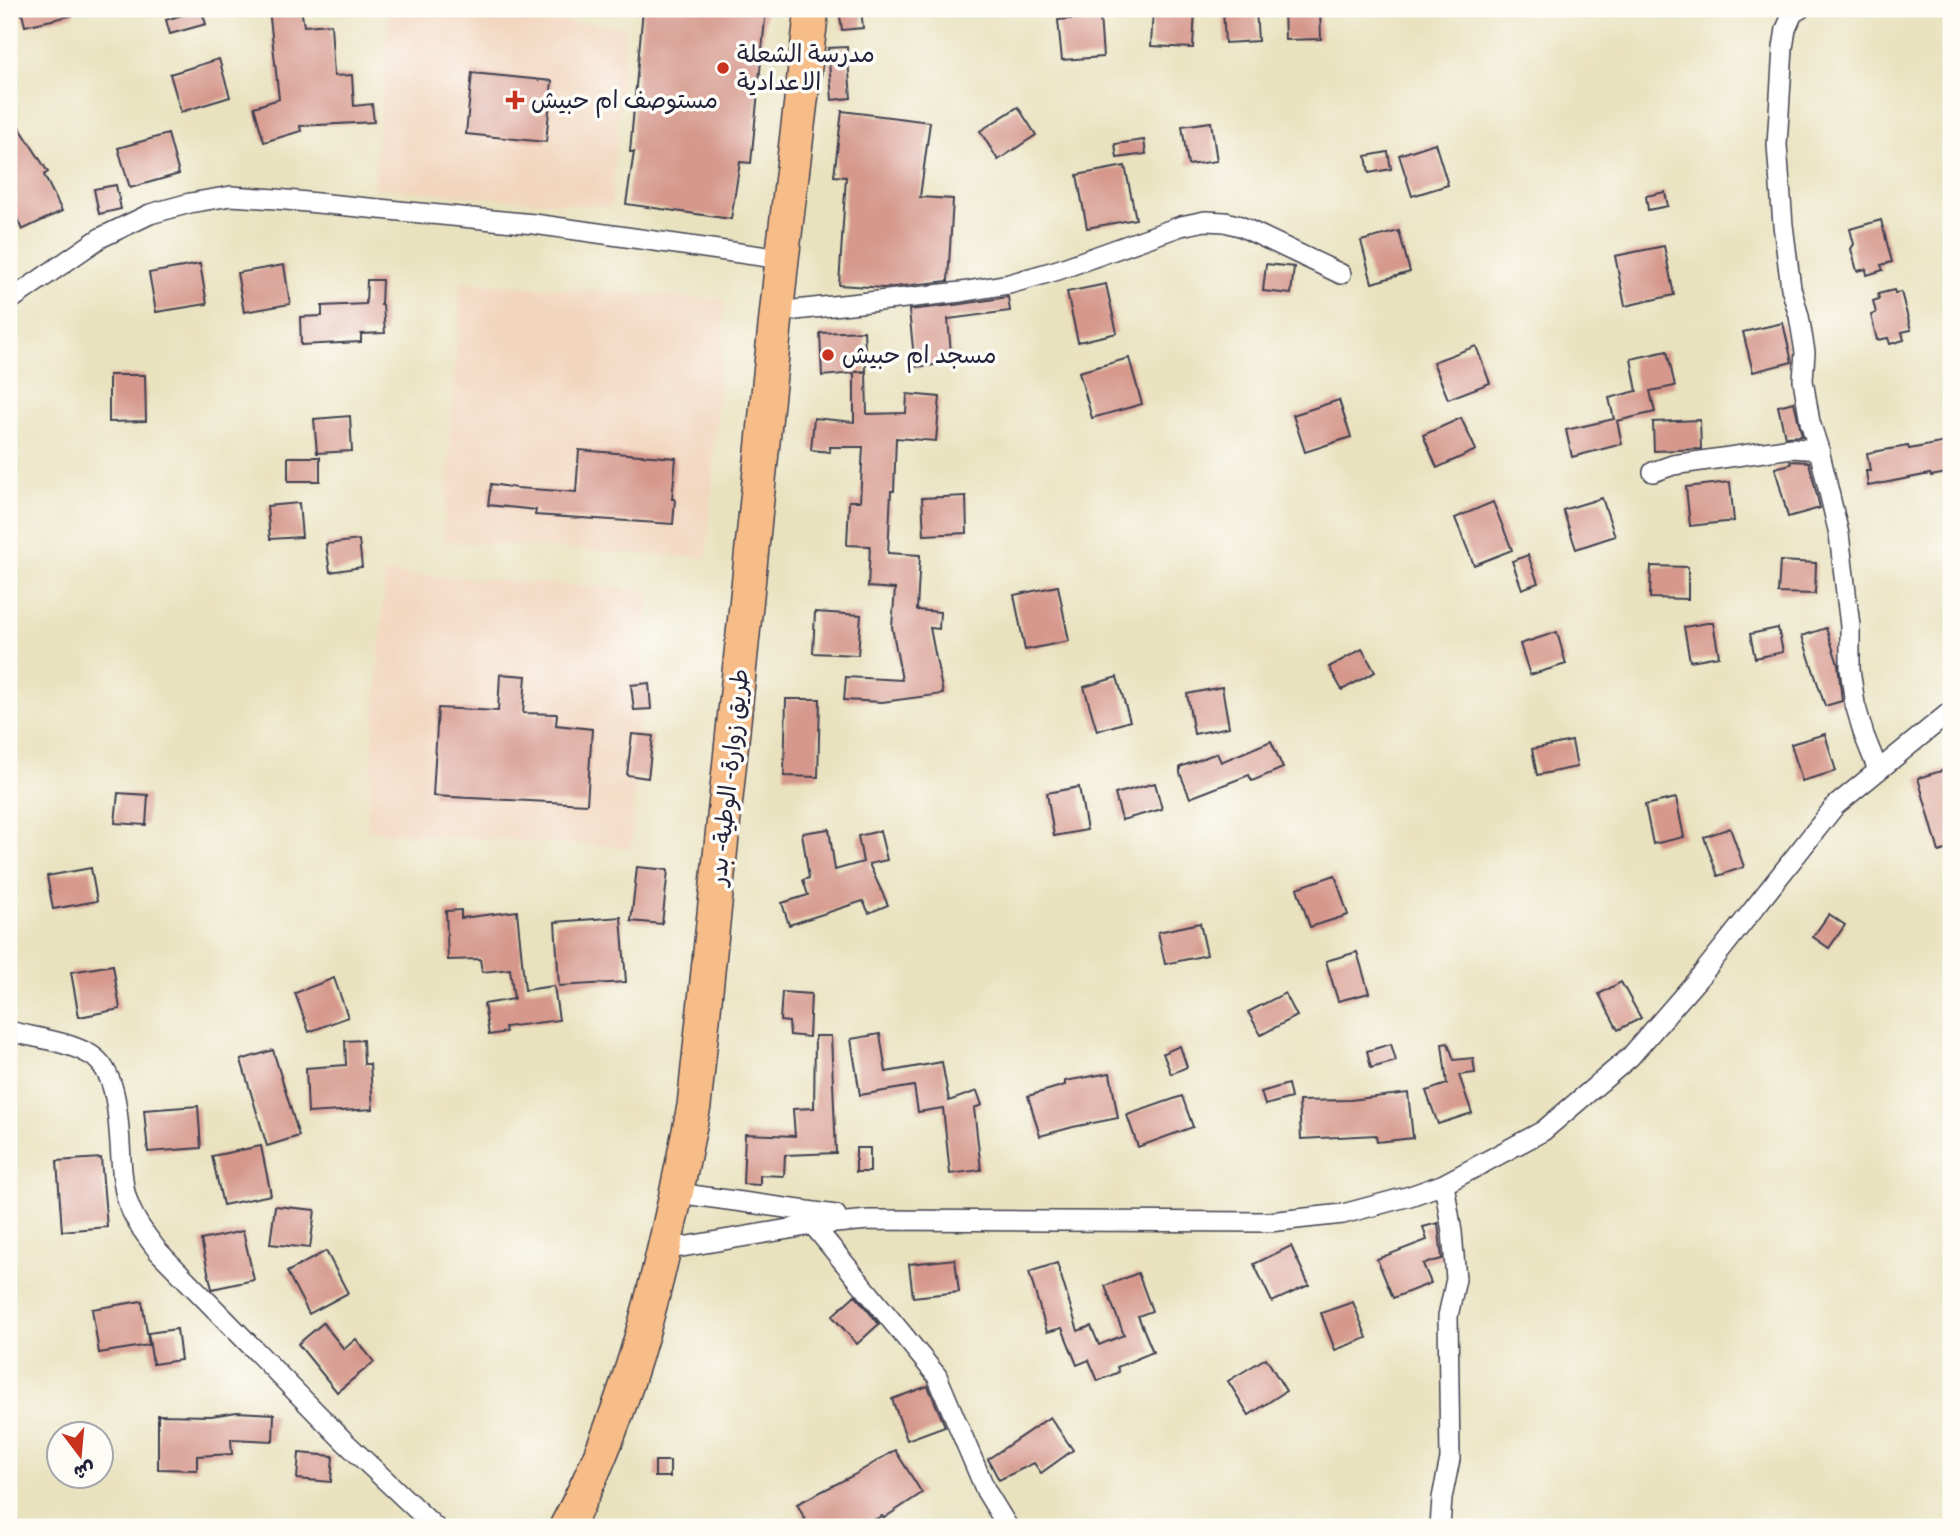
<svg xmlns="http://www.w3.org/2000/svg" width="1960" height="1536" viewBox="0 0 1960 1536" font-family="Dekko,'Playpen Sans Arabic',sans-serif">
  <rect width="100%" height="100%" fill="#fdfcf7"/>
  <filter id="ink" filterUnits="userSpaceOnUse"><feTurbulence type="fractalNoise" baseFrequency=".0143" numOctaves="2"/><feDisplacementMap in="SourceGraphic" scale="14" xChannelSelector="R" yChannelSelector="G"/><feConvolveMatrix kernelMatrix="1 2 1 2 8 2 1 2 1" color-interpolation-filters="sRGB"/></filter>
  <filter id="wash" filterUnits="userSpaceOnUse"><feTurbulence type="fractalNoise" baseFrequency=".00686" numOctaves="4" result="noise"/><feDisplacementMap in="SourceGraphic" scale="28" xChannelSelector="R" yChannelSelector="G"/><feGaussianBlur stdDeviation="1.57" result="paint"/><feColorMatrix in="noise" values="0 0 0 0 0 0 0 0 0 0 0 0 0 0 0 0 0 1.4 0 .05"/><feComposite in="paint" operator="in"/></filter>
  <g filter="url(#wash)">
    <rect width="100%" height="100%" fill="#e9e2bf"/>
    <g fill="#f2d5be">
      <path d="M389 9 626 27 611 207 374 188Z"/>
      <path d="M461 282 725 300 707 558 443 541Z"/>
      <path d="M385 573 649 590 631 848 367 831Z"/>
    </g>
    <g id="blocks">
      <g fill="#d6988c">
        <path d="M21 9H73L74 15 25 26Z"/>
        <path d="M183 9H201L206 24 170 34 166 20 185 14Z"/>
        <path d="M269 9H301L304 26 331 24 334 76 352 75 354 106 372 104 374 122 300 126 301 131 264 142 254 107 279 99Z"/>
        <path d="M643 9H766L751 163 740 162 731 219 626 204 634 152H630Z"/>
        <path d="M839 9H861L863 28 842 30Z"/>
        <path d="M1153 9H1195L1193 48 1151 46Z"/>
        <path d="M1223 9H1256L1258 41 1225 43Z"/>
        <path d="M1284 9H1320L1321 39 1285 40Z"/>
        <path d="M1100 16 1103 57 1062 60 1058 20Z"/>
        <path d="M847 47 851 98 832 100 828 48Z"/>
        <path d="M219 59 230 97 181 112 170 74Z"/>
        <path d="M472 73 552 81 546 142 466 134Z"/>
        <path d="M1018 107 1036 135 998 160 980 131Z"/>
        <path d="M9 111 48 172 44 175 62 211 22 230 9 201Z"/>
        <path d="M842 111 930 122 920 197 953 199 948 281 885 288 839 285 846 177 834 176Z"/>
        <path d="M1211 122 1217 161 1188 165 1182 126Z"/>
        <path d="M168 134 179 174 130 188 118 148Z"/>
        <path d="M1144 140 1146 154 1117 158 1115 144Z"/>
        <path d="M1435 143 1448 185 1412 196 1399 155Z"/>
        <path d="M1388 152 1391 169 1369 173 1366 156Z"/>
        <path d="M1125 166 1136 219 1087 228 1077 175Z"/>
        <path d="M116 185 121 209 99 214 94 189Z"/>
        <path d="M1665 192 1668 206 1648 210 1646 196Z"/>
        <path d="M1881 220 1892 262 1881 265 1883 270 1867 275 1866 269 1857 271 1851 249 1854 244 1850 229Z"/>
        <path d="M1399 231 1410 272 1372 283 1361 241Z"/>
        <path d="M1664 246 1674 295 1625 306 1615 256Z"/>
        <path d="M200 264 207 304 156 312 149 273Z"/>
        <path d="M1266 264 1294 267 1291 294 1263 291Z"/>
        <path d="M284 265 290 304 244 312 237 273Z"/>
        <path d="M367 280H382L381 305H383L385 333 361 334V342L301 345 300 317 322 316V306L366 304Z"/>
        <path d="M1106 284 1117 333 1078 342 1067 292Z"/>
        <path d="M1894 290 1895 293 1901 292 1911 330 1902 332 1904 340 1890 344 1888 338 1877 340 1871 315 1876 313 1873 301 1879 299 1878 294Z"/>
        <path d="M1008 297 1010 311 948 319 952 363 915 367 909 310 962 304Z"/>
        <path d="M1783 323 1792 362 1753 372 1743 332Z"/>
        <path d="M864 331 866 371 855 372H866L867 414 906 413 907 394 940 397 936 441 896 438 894 491H891L888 553 920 555 917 610 940 612 939 629 930 628 943 694 882 702 844 700 846 677 902 680 892 627 895 589 868 587 870 546 847 545 849 501H860L863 447H830V452L811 450 814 418 854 422V373L822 376 820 333Z"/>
        <path d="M1476 346 1490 383 1448 399 1433 362Z"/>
        <path d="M1667 351 1675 386 1650 391 1655 412 1617 421 1622 444 1572 457 1566 430 1614 419 1609 398 1637 391 1631 359Z"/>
        <path d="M1129 358 1142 404 1092 418 1079 372Z"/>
        <path d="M109 375H145L146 421 109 422Z"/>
        <path d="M1339 400 1351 437 1305 452 1293 415Z"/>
        <path d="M1794 402 1802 436 1785 437 1778 406Z"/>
        <path d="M350 416 352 451 317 453 314 419Z"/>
        <path d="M1461 418 1476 450 1437 468 1423 435Z"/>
        <path d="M1700 420 1701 449 1654 451 1653 422Z"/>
        <path d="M1951 441V472L1931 476 1930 474 1868 486 1866 471H1870L1867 453 1908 446 1909 449Z"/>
        <path d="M579 450 676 458 672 499H675L673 524 535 515 536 510 488 505 491 484 516 488 576 492Z"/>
        <rect x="288" y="457" width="32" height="24"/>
        <path d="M1790 461 1809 462 1820 508 1788 517 1775 468 1791 464Z"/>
        <path d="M1730 482 1734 521 1690 526 1686 487Z"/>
        <path d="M966 496 967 533 924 535 922 498Z"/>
        <path d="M1602 498 1615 536 1576 549 1563 510Z"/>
        <path d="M1493 502 1512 550 1474 565 1455 518Z"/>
        <path d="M299 503 302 537 270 539 267 506Z"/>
        <path d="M359 540 362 567 330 572 326 544Z"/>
        <path d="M1528 555 1538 583 1522 589 1512 561Z"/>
        <path d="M1780 561 1816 563 1815 594 1778 593Z"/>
        <path d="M1651 566 1688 567V599L1650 598Z"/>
        <path d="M1058 586 1069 641 1025 650 1014 595Z"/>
        <path d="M815 612 861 615 858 655 813 653Z"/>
        <path d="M1707 623H1713L1719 656 1690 661 1684 627Z"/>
        <path d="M1778 628 1783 652 1755 658 1750 634Z"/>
        <path d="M1826 628 1838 664 1842 701 1825 706 1802 636Z"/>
        <path d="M1557 632 1566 664 1530 675 1520 644Z"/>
        <path d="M1362 649 1375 672 1342 690 1329 667Z"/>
        <path d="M500 674 526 676 523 713 557 714 556 725 592 729 587 804 433 796 438 708 498 711Z"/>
        <path d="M1117 677 1130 721 1097 731 1084 687Z"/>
        <path d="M649 683 651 709 634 710 631 685Z"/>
        <path d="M1222 687 1229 727 1194 734 1187 694Z"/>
        <path d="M786 699H820L818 777 784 776Z"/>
        <path d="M632 734 653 736 648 778 627 775Z"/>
        <path d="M1825 734 1836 771 1802 781 1791 744Z"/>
        <path d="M1271 741 1283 768 1252 781 1249 775 1190 798 1180 773V767L1217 753 1221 762Z"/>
        <path d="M1572 741 1577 767 1537 775 1532 749Z"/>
        <path d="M1951 768V848L1939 852 1918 778Z"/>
        <path d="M1155 783 1162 809 1122 820 1115 794Z"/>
        <path d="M1079 787 1087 830 1054 836 1047 793Z"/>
        <path d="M118 793 148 795 146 825 115 823Z"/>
        <path d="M1676 798 1684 837 1653 844 1645 805Z"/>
        <path d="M1730 828 1744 867 1718 876 1704 837Z"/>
        <path d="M829 829 835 870 863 862 858 836 880 831 887 860 869 864 888 905 869 913 863 901 789 925 782 903 808 895 803 880 809 878 802 833Z"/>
        <path d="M637 867 668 870 662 924 631 921Z"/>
        <path d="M91 868 97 901 53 909 47 876Z"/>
        <path d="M1335 875 1348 915 1310 927 1297 888Z"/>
        <path d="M461 910V918L517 911 525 990 554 986 559 1020 505 1027 506 1032 489 1035 484 1004 514 999 510 969 482 972 480 959 448 960 446 911Z"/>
        <path d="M1829 914 1845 925 1829 948 1813 937Z"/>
        <path d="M621 917 626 982 559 986 555 922Z"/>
        <path d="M1200 923 1207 955 1165 964 1158 932Z"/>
        <path d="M1357 952 1369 993 1338 1001 1326 961Z"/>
        <path d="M113 965 120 1009 79 1017 71 972Z"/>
        <path d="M334 978 348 1017 309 1032 295 993Z"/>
        <path d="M1621 982 1641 1018 1618 1030 1599 994Z"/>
        <path d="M782 992 811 994 809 1037 790 1035 789 1022 780 1021Z"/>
        <path d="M1285 993 1297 1016 1261 1035 1248 1012Z"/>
        <path d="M880 1034 886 1072 942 1062 949 1101 977 1091 982 1105 974 1108 981 1170 950 1174 943 1108 918 1112 914 1086 860 1095 851 1039Z"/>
        <path d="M815 1036H831L836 1153 785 1155 784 1176 760 1175V1185L743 1184 745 1134 795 1136 793 1109 814 1108Z"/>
        <path d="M363 1040 364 1064H370L373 1109 308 1113 306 1068 346 1065 345 1041Z"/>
        <path d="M1448 1043 1454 1060 1473 1058 1475 1073 1459 1075 1472 1113 1438 1124 1426 1091 1447 1084 1442 1044Z"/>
        <path d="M1391 1044 1396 1061 1371 1068 1367 1051Z"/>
        <path d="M1180 1046 1187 1067 1171 1074 1163 1053Z"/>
        <path d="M273 1050 299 1136 267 1146 241 1060Z"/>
        <path d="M1110 1073 1118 1118 1073 1127 1040 1136 1028 1096 1065 1085V1081Z"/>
        <path d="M1288 1084 1291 1098 1265 1105 1261 1092Z"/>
        <path d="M1408 1093 1413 1138 1377 1142 1376 1135 1301 1139 1299 1101 1350 1100Z"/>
        <path d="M1182 1096 1193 1127 1138 1147 1127 1115Z"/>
        <path d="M198 1106 201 1148 148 1152 144 1110Z"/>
        <path d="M261 1146 271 1195 223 1205 212 1156Z"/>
        <rect x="856" y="1148" width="14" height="24"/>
        <path d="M101 1158 107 1227 62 1231 57 1161Z"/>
        <path d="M275 1206 315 1210 310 1248 270 1244Z"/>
        <path d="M1438 1223 1442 1259 1423 1264 1431 1283 1393 1298 1377 1259 1427 1240 1423 1227Z"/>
        <path d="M243 1231 254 1280 212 1289 201 1240Z"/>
        <path d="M1291 1246 1309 1285 1272 1302 1254 1264Z"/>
        <path d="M326 1251 348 1293 309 1314 287 1272Z"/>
        <path d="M955 1259 959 1292 913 1297 909 1264Z"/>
        <path d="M1057 1263 1078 1331 1091 1326 1099 1345 1124 1335 1105 1286 1138 1273 1152 1311 1138 1316 1153 1352 1117 1367 1119 1372 1098 1381 1089 1360 1077 1365 1062 1328 1047 1332 1029 1272Z"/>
        <path d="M855 1295 879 1324 857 1344 832 1316Z"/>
        <path d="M142 1301 149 1345 99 1353 92 1309Z"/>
        <path d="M1353 1302 1367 1338 1335 1350 1321 1313Z"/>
        <path d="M323 1323 344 1349 356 1339 374 1362 337 1392 298 1344Z"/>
        <path d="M177 1329 181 1360 153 1364 148 1333Z"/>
        <path d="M1266 1358 1286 1391 1249 1415 1228 1381Z"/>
        <path d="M928 1386 945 1426 907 1440 892 1399Z"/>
        <path d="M237 1412 274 1414 273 1441 231 1439 232 1454 197 1456V1470L158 1469V1415L211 1416Z"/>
        <path d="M1050 1417 1073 1450 1041 1473 1034 1463 999 1480 988 1459Z"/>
        <path d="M895 1450 922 1493 884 1518 882 1516 860 1527H809L797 1504 854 1475Z"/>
        <path d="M299 1453 333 1456 331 1482 297 1479Z"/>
        <rect x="655" y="1461" width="15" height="16"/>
      </g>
    </g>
  </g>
  <g filter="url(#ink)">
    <use href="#blocks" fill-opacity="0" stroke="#403f4f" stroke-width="2"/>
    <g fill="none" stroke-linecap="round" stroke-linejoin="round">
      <g stroke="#403f4f" stroke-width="22">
        <g id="minor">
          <path d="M1800 9 1793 13 1786 29 1783 48 1777 145 1783 225 1791 288 1799 316 1805 352 1803 380 1810 422 1819 450 1839 534 1850 626V669L1855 704 1864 735 1878 770"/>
          <path d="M9 301 100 238 150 214 190 203 231 196 276 199 534 224 782 259"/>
          <path d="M777 312 961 292 1009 284 1058 270 1181 226 1205 221 1225 222 1240 226 1341 274"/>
          <path d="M1653 472 1673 465 1792 448 1819 450"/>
          <path d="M9 1031C35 1038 67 1041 91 1055 128 1078 115 1158 126 1196 132 1218 145 1234 158 1251L345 1442 435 1527"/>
          <path d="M677 1193 836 1215"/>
          <path d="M813 1225 937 1376 986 1491 1008 1527"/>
          <path d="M664 1250 813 1225 869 1220 1269 1222 1343 1214 1410 1196 1444 1184 1543 1131 1630 1057 1703 973 1835 806 1951 711"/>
          <path d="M1440 1527 1442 1498 1450 1459 1448 1316 1456 1279 1452 1232 1444 1184"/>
        </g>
      </g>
      <g stroke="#403f4f" stroke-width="36">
        <path id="trunk" d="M566 1527C637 1396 665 1250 694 1106L782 259 812 9"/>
      </g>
      <use href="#minor" stroke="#fff" stroke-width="19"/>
      <use href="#trunk" stroke="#f7bd88" stroke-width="33"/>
    </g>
  </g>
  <g fill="#c8321e" stroke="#fdfcf7" stroke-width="2.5">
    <circle cx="723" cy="68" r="7"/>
    <path d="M511.5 89.5h7v7h7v7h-7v7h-7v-7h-7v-7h7z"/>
    <circle cx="828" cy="355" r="7"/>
  </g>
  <g text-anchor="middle" stroke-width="7" stroke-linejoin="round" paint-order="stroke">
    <g font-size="24" fill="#22223b" stroke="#fdfcf7" text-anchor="start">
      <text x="737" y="62">مدرسة الشعلة<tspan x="737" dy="28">الاعدادية</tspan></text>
      <text x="531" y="108">مستوصف ام حبيش</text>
      <text x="842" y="363">مسجد ام حبيش</text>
    </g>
    <g font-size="24" fill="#22223b" stroke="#fdfcf7">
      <text transform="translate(729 777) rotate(-84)" y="8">طريق زوارة- الوطية- بدر</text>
    </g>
  </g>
  <rect width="1960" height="1536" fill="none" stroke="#fdfcf7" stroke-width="35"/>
  <g transform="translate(80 1455) rotate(164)"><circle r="33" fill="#fdfcf7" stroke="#a5a5ac" stroke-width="2"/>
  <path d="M0-5L12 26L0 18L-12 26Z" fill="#c8321e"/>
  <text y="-10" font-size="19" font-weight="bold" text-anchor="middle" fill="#22223b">ش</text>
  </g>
</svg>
